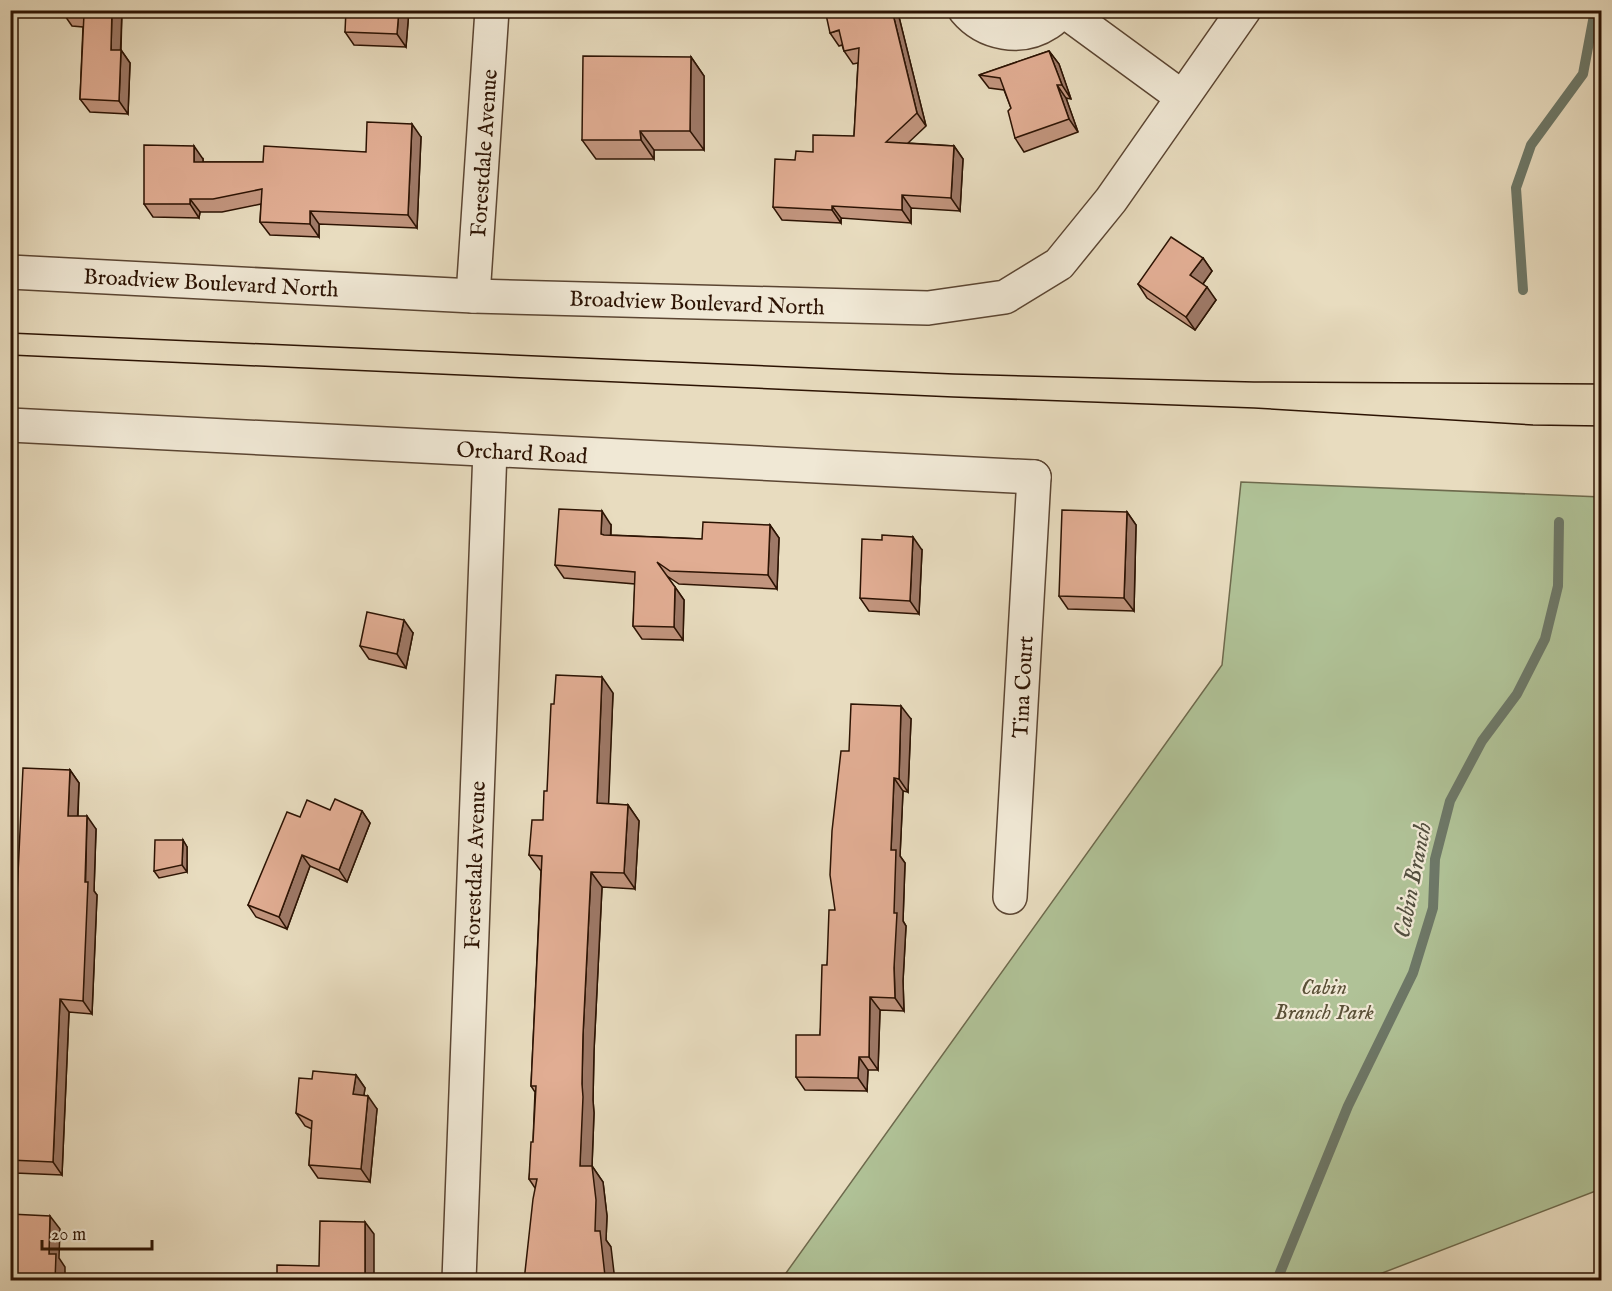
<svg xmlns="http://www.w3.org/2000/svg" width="1612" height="1291" viewBox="0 0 1612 1291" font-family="'IM FELL English',serif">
  <rect width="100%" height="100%" fill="#e8dcbf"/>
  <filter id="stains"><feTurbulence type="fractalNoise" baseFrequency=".00333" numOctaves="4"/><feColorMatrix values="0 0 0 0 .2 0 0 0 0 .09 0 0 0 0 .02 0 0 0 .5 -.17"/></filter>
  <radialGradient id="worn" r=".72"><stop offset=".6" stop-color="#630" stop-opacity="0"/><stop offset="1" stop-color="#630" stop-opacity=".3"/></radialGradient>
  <path fill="#b0c297" stroke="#6e6a4d" stroke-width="1.5" d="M1241 482 1601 497V1189L1364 1280H781L1222 665Z"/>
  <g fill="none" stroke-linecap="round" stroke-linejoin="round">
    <g stroke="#6d7868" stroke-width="10">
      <path d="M1523 290 1516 188 1531 145 1583 74 1595 10"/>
      <path d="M1277 1280 1348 1106 1413 973 1433 908 1435 859 1450 801 1482 741 1517 694 1545 639 1558 586 1559 522"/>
    </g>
    <g stroke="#5b4532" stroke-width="36">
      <g id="minor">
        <path d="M965 10C985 34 1021 41 1048 23 1053 20 1058 15 1062 10"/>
        <path d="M1063 10 1182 97"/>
        <path d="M10 272 473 296 928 308 1005 297 1059 264 1111 200 1244 10"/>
        <path d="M473 296 492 10"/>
        <path d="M1010 897 1034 477"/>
        <path d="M459 1280 490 450"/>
      </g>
    </g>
    <g stroke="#5b4532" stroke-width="36">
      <path id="tertiary" d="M10 425 1034 477"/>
    </g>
    <use href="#minor" stroke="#f0e8d5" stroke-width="33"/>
    <use href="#tertiary" stroke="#f0e8d5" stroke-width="33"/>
    <g stroke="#2c1303" stroke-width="1.5">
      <path d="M10 333 954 374 1254 382 1602 384"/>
      <path d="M10 355 953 397 1254 408 1533 425 1602 426"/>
    </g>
  </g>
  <g fill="#c2957e" stroke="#2c1303" stroke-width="1.5">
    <path d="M63 10H122L121 50 130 63 128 114 90 112 80 99 83 27 72 26 63 13Z"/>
    <path d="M409 10 406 47 354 45 345 32Z"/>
    <path d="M898 13 926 126 908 143 954 146 963 159 960 211 911 208V223L841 218V223L782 220 773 207 795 160 813 152 854 136 858 63 853 64 844 51 842 45 839 46 830 33Z"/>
    <path d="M1049 51 1059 64 1071 99 1066 98 1078 132 1024 152 1015 138 1011 108 1004 90 989 88 979 75Z"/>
    <path d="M691 57 704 76V150H654V159H596L582 140Z"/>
    <path d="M421 137 417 228 319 224V237L270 235 260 222 261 204 222 212H200L199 218 153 217 144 204 203 159V162H263L366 152Z"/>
    <path d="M1203 258 1212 271 1203 284 1216 300 1195 330 1147 298 1138 284Z"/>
    <path d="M1127 512 1136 525 1134 611 1068 609 1059 596Z"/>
    <path d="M611 525V535L702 539 770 525 779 538 777 589 679 584 667 576 684 600 683 640 642 639 633 626 635 584 564 578 555 565Z"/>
    <path d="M922 550 919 614 869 611 860 598Z"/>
    <path d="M413 633 406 668 369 659 360 646Z"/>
    <path d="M613 693 608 804 628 805 639 821 635 889 602 887 594 1051 593 1100 594 1113 592 1166 603 1182 607 1216 606 1240 611 1247 535 1188 529 1179 533 1142 535 1092 531 1086 541 871 529 855 543 820Z"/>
    <path d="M911 719 908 792 903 791 900 856 905 863 903 921 906 926 903 981 904 1011 880 1010 878 1070H868L867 1091 805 1090 796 1077 820 1035 827 965 835 910 849 751Z"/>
    <path d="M70 770 79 783 78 816 96 829 94 891 97 895 92 1014 69 1012 62 1175 15 1173 10 1167V1042Z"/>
    <path d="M330 810 362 811 370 823 347 882 310 866 287 929 256 917 248 905 300 817Z"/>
    <path d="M183 840 187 847V872L159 878 154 871Z"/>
    <path d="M356 1075 365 1088 364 1095 377 1109 370 1182 318 1178 309 1165 312 1129 305 1126 296 1113 312 1079Z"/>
  </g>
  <g fill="#9e7967" stroke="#2c1303" stroke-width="1.5">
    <path d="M112 10H122L120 63 111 50Z"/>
    <path d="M399 10H409L406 47 397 34Z"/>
    <path d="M892 10H897L898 13 926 126 917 113Z"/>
    <path d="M121 50 130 63 128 114 119 101Z"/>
    <path d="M1049 51 1059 64 1071 99 1062 85Z"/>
    <path d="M691 57 704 76V150L690 131Z"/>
    <path d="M1057 85 1066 98 1078 132 1069 119Z"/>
    <path d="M412 124 421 137 417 228 408 215Z"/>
    <path d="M640 131 654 150V159L641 140Z"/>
    <path d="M194 146 203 159V175L194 162Z"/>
    <path d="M954 146 963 159 960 211 951 198Z"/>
    <path d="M902 195 911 208V223L902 210Z"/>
    <path d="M190 199 200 212 199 218 190 204Z"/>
    <path d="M832 206 841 218V223L832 210Z"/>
    <path d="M310 211 319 224V237L310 224Z"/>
    <path d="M1203 258 1212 271 1200 288 1190 275Z"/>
    <path d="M1207 287 1216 300 1195 330 1186 317Z"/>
    <path d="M602 511 611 525 610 547 601 534Z"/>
    <path d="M1127 512 1136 525 1134 611 1124 598Z"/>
    <path d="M770 525 779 538 777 589 768 575Z"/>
    <path d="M913 537 922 550 919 614 910 601Z"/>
    <path d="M675 587 684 600 683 640 674 627Z"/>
    <path d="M404 620 413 633 406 668 397 654Z"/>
    <path d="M602 677 613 693 608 819 597 803Z"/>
    <path d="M901 706 911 719 908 792 899 779Z"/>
    <path d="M70 770 79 783 77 829 68 816Z"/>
    <path d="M894 778 903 791 900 856 905 863 903 921 906 926 903 981 904 1011 895 998 891 850Z"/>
    <path d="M628 805 639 821 635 889 624 873Z"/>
    <path d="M362 811 370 823 347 882 339 870Z"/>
    <path d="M87 816 96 829 94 891 97 895 92 1014 83 1001Z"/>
    <path d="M183 840 187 847V872L182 865Z"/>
    <path d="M302 855 310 866 287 929 279 917Z"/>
    <path d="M591 872 602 887 594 1051 593 1100 594 1113 592 1166 603 1182 607 1216 606 1240 611 1247 615 1281H605L580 1166 583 1035Z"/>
    <path d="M870 997 880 1010 878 1070 869 1057Z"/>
    <path d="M60 999 69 1012 62 1175 53 1162Z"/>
    <path d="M859 1057 868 1070 867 1091 858 1078Z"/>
    <path d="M356 1075 365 1088 362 1107 353 1094Z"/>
    <path d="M368 1096 377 1109 370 1182 361 1169Z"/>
    <path d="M50 1216 60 1229 59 1258 65 1267V1281H55L49 1254Z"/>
    <path d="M365 1222 374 1234V1281H365Z"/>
  </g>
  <g fill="#e1ad93" stroke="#2c1303" stroke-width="1.5">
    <path d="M63 10H112L111 50H121L119 101 80 99 84 14 63 13Z"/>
    <path d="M346 10H399L397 34 345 32Z"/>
    <path d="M825 10H892L917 113 886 142 954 146 951 198 902 195V210L832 206V210L773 207 775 159 795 160 796 151 813 152V135L854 136 859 48 844 51 839 30 830 33Z"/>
    <path d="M1049 51 1062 85H1057L1069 119 1015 138 1008 111 1011 108 1000 78 979 75Z"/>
    <path d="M583 56 691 57 690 131H640L641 140H582Z"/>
    <path d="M367 122 412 124 408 215 310 211V224L260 222 262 189 213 199H190V204H144V145L194 146V162H263L264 146 366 152Z"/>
    <path d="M1171 237 1203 258 1190 275 1207 287 1186 317 1138 284Z"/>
    <path d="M559 509 602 511 601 534 604 535 702 539 703 522 770 525 768 575 670 571 657 562 675 587 674 627 633 626 635 572 555 565Z"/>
    <path d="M1062 510 1127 512 1124 598 1059 596Z"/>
    <path d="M882 535 913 537 910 601 860 598 862 539 882 540Z"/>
    <path d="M367 612 404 620 397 654 360 646Z"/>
    <path d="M556 675 602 677 597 803 628 805 624 873 591 872 583 1035 582 1084 583 1097 580 1166H592L596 1200 595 1231H600L605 1276V1281H524L533 1199 537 1179H529L531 1142H533L536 1086H531L542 856 529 855 532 820H543L544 791H547L551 704H554Z"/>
    <path d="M851 704 901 706 899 779 894 778 891 850H896L894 913H897L894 968 895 998 870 997 869 1057H859L858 1078 796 1077V1035H820L822 965H827L829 910H835L830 875 832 831 841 751H849Z"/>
    <path d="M23 768 70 770 68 816H87L85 882H88L83 1001 60 999 53 1162 10 1160V1042Z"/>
    <path d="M335 799 362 811 339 870 302 855 279 917 248 905 287 812 300 817 307 800 330 810Z"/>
    <path d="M155 840H183L182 865 154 871Z"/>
    <path d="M313 1071 356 1075 353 1094 368 1096 361 1169 309 1165 312 1121 296 1113 299 1078 312 1079Z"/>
    <path d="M10 1214 50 1216 49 1254H56L55 1281H10Z"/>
    <path d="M320 1221 365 1222V1281H197V1274L277 1276V1265L319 1266Z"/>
  </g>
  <g text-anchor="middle" stroke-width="4.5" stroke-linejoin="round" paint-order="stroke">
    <g font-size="22" fill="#2c1303" stroke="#f0e8d5">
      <text transform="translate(483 153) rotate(-86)" y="8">Forestdale Avenue</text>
      <text transform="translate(211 282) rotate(3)" y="8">Broadview Boulevard North</text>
      <text transform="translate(697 302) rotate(2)" y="8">Broadview Boulevard North</text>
      <text transform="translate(522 452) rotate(3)" y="8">Orchard Road</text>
      <text transform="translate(1022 687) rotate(-87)" y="8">Tina Court</text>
      <text transform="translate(474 865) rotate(-88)" y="8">Forestdale Avenue</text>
    </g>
    <g font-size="22" font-style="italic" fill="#5a5037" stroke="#f0e8d5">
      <text x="1324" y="994">Cabin<tspan x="1324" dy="25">Branch Park</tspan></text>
    </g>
    <g font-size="24" font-style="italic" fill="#524e3e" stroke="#f0e8d5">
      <text transform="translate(1412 880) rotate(-79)" y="8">Cabin Branch</text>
    </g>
  </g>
  <rect width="1612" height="1291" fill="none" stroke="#e8dcbf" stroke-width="36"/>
  <rect x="12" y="12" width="1588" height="1267" fill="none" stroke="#2c1303" stroke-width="3"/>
  <rect x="18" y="18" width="1576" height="1255" fill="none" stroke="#2c1303" stroke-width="1.5"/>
  <path d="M42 1240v9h110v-9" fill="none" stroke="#2c1303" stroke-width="3"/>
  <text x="51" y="1240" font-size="18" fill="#2c1303" stroke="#f0e8d5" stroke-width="4.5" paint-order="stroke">20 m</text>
  <rect width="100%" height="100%" filter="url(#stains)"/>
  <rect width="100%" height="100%" fill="url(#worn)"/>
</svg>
